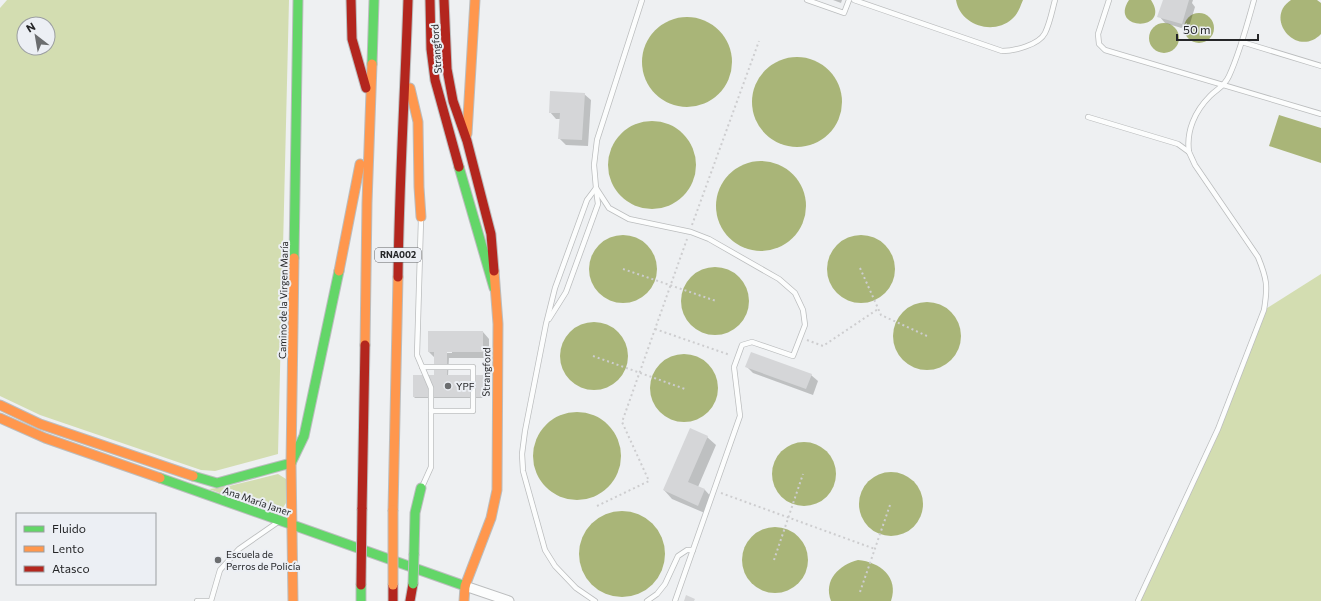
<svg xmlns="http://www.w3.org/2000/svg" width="1321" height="601" viewBox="0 0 1321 601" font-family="Commissioner,sans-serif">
  <rect width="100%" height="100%" fill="#eef0f2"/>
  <g fill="#d3ddb1" fill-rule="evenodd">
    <path d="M7 0H289L278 454 215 471 201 470 40 415 0 396V8ZM24 24H48V48H24Z"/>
    <path d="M1321 274V601H1138L1218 429 1264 310Z"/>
    <path d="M278 474 286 479V503L282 509 276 511H267L209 489 225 487Z"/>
  </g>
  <g fill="#a9b578">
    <path d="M956 0H1023C1020 7 1018 14 1012 19 993 36 960 25 956 0Z"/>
    <path d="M1129 0H1151C1172 32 1108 31 1129 0Z"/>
    <path d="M1291 0H1317L1321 3V34C1297 59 1263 18 1291 0Z"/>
    <circle cx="1199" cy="28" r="15"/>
    <circle cx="687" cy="62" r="45"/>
    <circle cx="1164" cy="38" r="15"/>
    <circle cx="797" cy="102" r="45"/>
    <path d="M1279 115 1321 128V163L1269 146Z"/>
    <circle cx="652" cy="165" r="44"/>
    <circle cx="761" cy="206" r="45"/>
    <circle cx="623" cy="269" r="34"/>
    <circle cx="861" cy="269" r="34"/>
    <circle cx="715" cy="301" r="34"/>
    <circle cx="927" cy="336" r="34"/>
    <circle cx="594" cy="356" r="34"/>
    <circle cx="684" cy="388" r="34"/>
    <circle cx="577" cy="456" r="44"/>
    <circle cx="804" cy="474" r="32"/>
    <circle cx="891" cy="504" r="32"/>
    <circle cx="622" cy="554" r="43"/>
    <circle cx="775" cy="560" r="33"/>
    <path d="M858 560C880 562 899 577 891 601H831C823 580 839 565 858 560Z"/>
  </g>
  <g fill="#0003" fill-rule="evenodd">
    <path d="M833 0H842L841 3Z"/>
    <path d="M1164 0H1193L1192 3 1195 7 1188 30 1165 23 1159 16Z"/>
    <path d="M584 94 591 100 588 146 566 145 559 138 560 119H556L550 112Z"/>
    <path d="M483 332 489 339V358H449L448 376H483L485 378V398H415L414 397 435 376V358L429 352ZM434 351H452V353H434Z"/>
    <path d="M746 366 811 375 818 381 813 395 753 373Z"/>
    <path d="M707 437 716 445 698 487 705 490 713 499 707 514 672 499 664 490Z"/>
  </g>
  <g fill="#d5d6d8">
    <path d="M1163 0H1189L1182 24 1157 17Z"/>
    <path d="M550 91 585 93 582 140 558 139 560 113H549Z"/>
    <path d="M428 331H483V352H447V375H483V397H413V375H434V352H428Z"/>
    <path d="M751 352 812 374 806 389 745 367Z"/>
    <path d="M690 428 708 436 688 482 705 489 698 506 663 490Z"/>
    <path d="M686 595 695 599 694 601H684Z"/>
  </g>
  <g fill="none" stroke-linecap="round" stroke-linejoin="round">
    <g stroke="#bbbdbe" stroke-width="6">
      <g id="lane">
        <path d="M642 0 597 140 594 165 596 188 609 208 629 219 691 232 709 239 779 279 795 293 803 310 805 325 793 356 752 342 742 345 734 367 740 416 675 601"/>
        <path d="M807 0 844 13 849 0"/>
        <path d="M854 0 1002 51C1014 51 1039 45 1045 33 1050 23 1052 11 1055 0"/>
        <path d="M1109 0 1098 34 1099 44 1105 50 1321 114"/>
        <path d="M1242 42 1321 66"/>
        <path d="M1088 117 1178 144 1189 152 1195 165 1258 257C1267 279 1268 286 1264 310L1218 429 1138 601"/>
        <path d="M1189 152C1186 131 1195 111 1210 96 1218 88 1224 87 1229 76 1240 52 1247 25 1254 0"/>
        <path d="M421 219 417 355 431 388V467L422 487"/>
        <path d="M549 319 566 292 598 204 596 189"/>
        <path d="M422 367H473V411H431"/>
        <path d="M197 601H208"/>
        <path d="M211 601 220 570 239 549 278 522"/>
        <path d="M595 601 576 588 555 566 545 550 523 471 522 454 525 431 546 324 555 288 587 200 596 188"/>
        <path d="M647 601 657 594 665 584 678 556 687 550H693"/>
      </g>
    </g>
    <g stroke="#bbbdbe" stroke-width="11">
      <path id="street" d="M465 586 509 601"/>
    </g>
    <g stroke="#bbbdbe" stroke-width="11">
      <g id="fast">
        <path d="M372 64 374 0"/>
        <path d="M459 167 494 288"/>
        <path d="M294 258 298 0"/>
        <path d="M291 463 304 436 339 271"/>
        <path d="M193 476 217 483 291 463"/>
        <path d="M160 478 465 586"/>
        <path d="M414 554 415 513 421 488"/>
        <path d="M361 585V601"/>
      </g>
    </g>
    <g stroke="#bbbdbe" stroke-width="11">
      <g id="slow">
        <path d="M410 88 418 122 419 187 421 217"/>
        <path d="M467 134 475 0"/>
        <path d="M339 271 360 164"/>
        <path d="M365 345 367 203 372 64"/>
        <path d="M0 405 40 424 193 476"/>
        <path d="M0 418 45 438 160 478"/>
        <path d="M393 510 398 277"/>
        <path d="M293 601 291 463 294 258"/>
        <path d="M464 601 465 586 491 518 497 490 498 324 494 271"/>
      </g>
    </g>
    <g stroke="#bbbdbe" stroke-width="11">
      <g id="jam">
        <path d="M351 0 352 39 366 88"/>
        <path d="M430 0 431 49 435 80 459 167"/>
        <path d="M444 0 447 69 453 101 467 141 491 234 494 271"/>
        <path d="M398 277C399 185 405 92 408 0"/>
        <path d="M362 509 365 345"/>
        <path d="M393 585V601"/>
        <path d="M410 601 413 584"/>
      </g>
    </g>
    <g stroke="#cdcdcf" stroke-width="2" stroke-dasharray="2 3" stroke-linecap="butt">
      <path d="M692 225 759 41"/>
      <path d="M860 268 881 315 927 336"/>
      <path d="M623 269 716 301"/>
      <path d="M655 329 730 355"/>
      <path d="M807 340 823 346 878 309"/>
      <path d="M593 356 685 389"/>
      <path d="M721 493 875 549"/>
      <path d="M597 506 649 481 622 422 687 239"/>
      <path d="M774 560 803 474"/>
      <path d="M860 592 890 505"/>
    </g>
    <use href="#lane" stroke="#fcfdfd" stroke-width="4.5"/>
    <use href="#street" stroke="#fcfdfd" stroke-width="9"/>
    <use href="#fast" stroke="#63d668" stroke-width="9"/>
    <use href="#slow" stroke="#ff974d" stroke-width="9"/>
    <use href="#jam" stroke="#b3261e" stroke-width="9"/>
    <g stroke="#bbbdbe" stroke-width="11" stroke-linecap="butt">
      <path id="fast-bridge" d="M413 584 414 554"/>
    </g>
    <g stroke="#bbbdbe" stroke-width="11" stroke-linecap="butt">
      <path id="slow-bridge" d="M393 510V585"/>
    </g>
    <g stroke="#bbbdbe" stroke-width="11" stroke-linecap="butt">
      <path id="jam-bridge" d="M361 585 362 509"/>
    </g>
    <use href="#fast-bridge" stroke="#63d668" stroke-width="9"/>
    <use href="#slow-bridge" stroke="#ff974d" stroke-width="9"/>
    <use href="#jam-bridge" stroke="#b3261e" stroke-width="9"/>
  </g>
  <g fill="#6b6d6f" stroke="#eceff4" stroke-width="1.5">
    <circle cx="448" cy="386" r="4"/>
    <circle cx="218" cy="560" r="4"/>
  </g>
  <g text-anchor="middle" stroke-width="4" stroke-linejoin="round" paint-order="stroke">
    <rect fill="#eceff4" stroke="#616265" stroke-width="1" x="375" y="248" width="46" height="14" rx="3"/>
    <g font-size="9" font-weight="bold" fill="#252628">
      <text x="398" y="258">RNA002</text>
    </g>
    <g font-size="10" fill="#252628" stroke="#eceff4">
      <text transform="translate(436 49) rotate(-94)" y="4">Strangford</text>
      <text transform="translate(283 300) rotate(-89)" y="4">Camino de la Virgen María</text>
      <text transform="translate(486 372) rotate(-89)" y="4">Strangford</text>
      <text transform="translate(257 501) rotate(19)" y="4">Ana María Janer</text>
    </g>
    <g font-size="10" fill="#252628" stroke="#eceff4" text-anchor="start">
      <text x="456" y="390">YPF</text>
      <text x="226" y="558">Escuela de<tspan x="226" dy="12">Perros de Policía</tspan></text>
    </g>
  </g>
  <rect x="16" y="513" width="140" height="72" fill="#eceff4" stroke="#9c9fa2"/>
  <rect x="24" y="526" width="20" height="6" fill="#63d668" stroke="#9c9fa2"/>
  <text x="52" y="533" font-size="12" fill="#252628">Fluido</text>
  <rect x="24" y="546" width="20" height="6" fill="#ff974d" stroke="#9c9fa2"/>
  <text x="52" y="553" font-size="12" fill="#252628">Lento</text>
  <rect x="24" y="566" width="20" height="6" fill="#b3261e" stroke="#9c9fa2"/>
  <text x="52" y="573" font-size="12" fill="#252628">Atasco</text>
  <g transform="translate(36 36) rotate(329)"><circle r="19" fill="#eceff4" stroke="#9c9fa2"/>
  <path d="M0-3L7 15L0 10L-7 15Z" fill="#6b6d6f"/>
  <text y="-6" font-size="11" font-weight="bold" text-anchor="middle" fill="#252628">N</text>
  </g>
  <path d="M1177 34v6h81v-6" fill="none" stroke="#252628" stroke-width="2"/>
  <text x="1183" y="34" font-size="12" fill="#252628" stroke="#eceff4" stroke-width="3" paint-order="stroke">50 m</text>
</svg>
